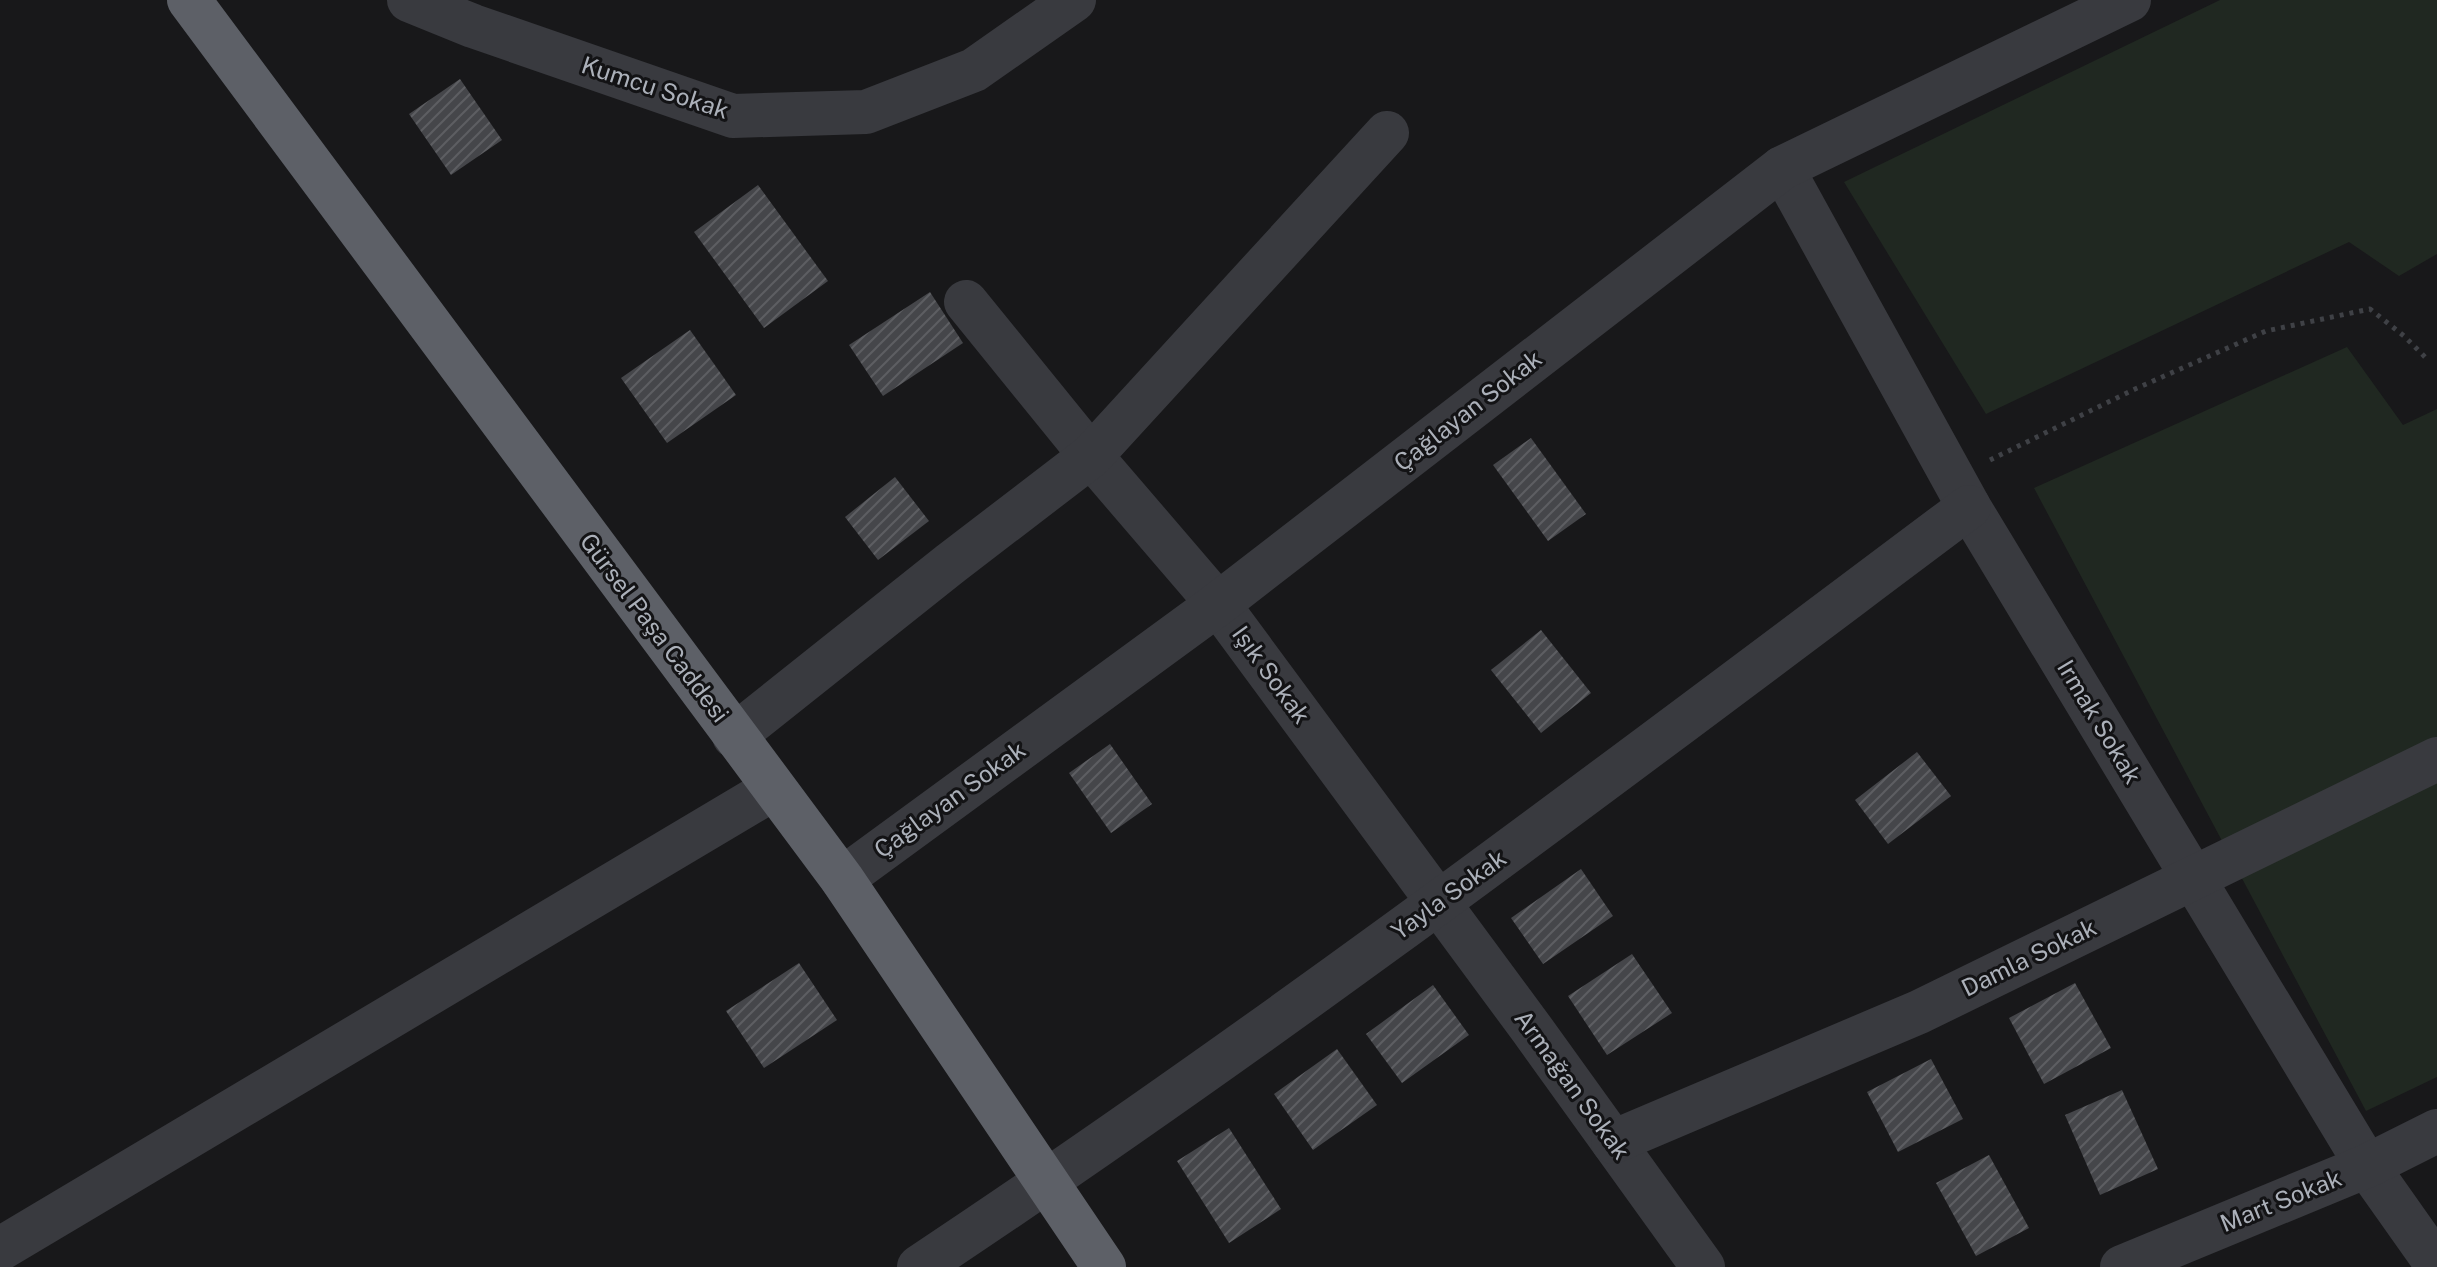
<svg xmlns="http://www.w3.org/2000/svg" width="2437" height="1267" viewBox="0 0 2437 1267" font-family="'Public Sans',sans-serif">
  <defs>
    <pattern id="building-hatch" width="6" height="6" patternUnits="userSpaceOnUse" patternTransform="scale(2)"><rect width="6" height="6" fill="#45464a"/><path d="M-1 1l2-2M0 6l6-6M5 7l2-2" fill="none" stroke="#5d5e62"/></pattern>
  </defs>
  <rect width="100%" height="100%" fill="#18181a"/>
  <g fill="#202821">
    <path d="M2220 0H2437V254L2399 276 2349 242 1986 414 1844 182Z"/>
    <path d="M2347 347 2403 425 2437 409V1077L2366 1111 2034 488Z"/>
  </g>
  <g fill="url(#building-hatch)">
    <path d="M460 79 502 140 451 175 409 114Z"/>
    <path d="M758 185 828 281 764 328 694 232Z"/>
    <path d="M930 292 963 343 883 396 849 345Z"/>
    <path d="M690 330 736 395 667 443 621 378Z"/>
    <path d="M1531 438 1586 514 1548 541 1493 465Z"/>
    <path d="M895 477 929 521 878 560 845 517Z"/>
    <path d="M1541 630 1591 693 1541 733 1491 670Z"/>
    <path d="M1110 744 1152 804 1111 833 1069 773Z"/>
    <path d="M1917 752 1951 796 1888 844 1855 800Z"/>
    <path d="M1581 869 1613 916 1543 964 1511 918Z"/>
    <path d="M1632 954 1672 1013 1607 1055 1568 996Z"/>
    <path d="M799 963 837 1020 764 1068 726 1011Z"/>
    <path d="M2075 983 2111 1048 2044 1084 2009 1018Z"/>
    <path d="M1433 985 1469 1035 1402 1083 1366 1034Z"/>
    <path d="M1337 1049 1377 1105 1313 1150 1274 1094Z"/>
    <path d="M1931 1059 1963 1119 1898 1152 1867 1092Z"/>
    <path d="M2122 1090 2158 1169 2100 1195 2065 1115Z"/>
    <path d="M1229 1128 1281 1209 1229 1243 1177 1161Z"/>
    <path d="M1989 1155 2029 1228 1976 1256 1936 1183Z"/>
  </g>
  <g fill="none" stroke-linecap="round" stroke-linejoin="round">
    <path stroke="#3f4146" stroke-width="5" stroke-dasharray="4 6" stroke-linecap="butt" d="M1990 460 2135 389 2266 331 2370 309 2404 336 2428 360"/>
    <g stroke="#393a3f" stroke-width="44">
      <path d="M409 0 473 26 733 116 866 112 974 70 1074 0"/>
      <path d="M1782 168 1969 507 2367 1166 2437 1265"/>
      <path d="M966 302 1091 456 1218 604 1531 1028 1703 1267"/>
      <path d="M734 736 950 564 1091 456 1387 133"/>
      <path d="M842 879 1218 604 1782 168 2129 0"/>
      <path d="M1613 1142 1919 1012 2437 759"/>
      <path d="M0 1249 773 789"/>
      <path d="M919 1267C1279 1028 1623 766 1969 507"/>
      <path d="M2122 1267 2367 1166 2437 1131"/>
    </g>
    <path stroke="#5d6067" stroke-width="44" d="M189 0 842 879 1104 1267"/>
  </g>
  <g text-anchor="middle" stroke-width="6" stroke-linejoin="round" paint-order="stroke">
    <g font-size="24" fill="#abb0b9" stroke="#131315">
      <text transform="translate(655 88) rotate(18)" y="8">Kumcu Sokak</text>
      <text transform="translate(1468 411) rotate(-38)" y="8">Çağlayan Sokak</text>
      <text transform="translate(654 628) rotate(53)" y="8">Gürsel Paşa Caddesi</text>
      <text transform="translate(1271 675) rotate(54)" y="8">Işık Sokak</text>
      <text transform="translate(2099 722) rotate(59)" y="8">Irmak Sokak</text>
      <text transform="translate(950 800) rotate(-36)" y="8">Çağlayan Sokak</text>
      <text transform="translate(1449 895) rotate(-36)" y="8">Yayla Sokak</text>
      <text transform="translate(2029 958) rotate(-26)" y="8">Damla Sokak</text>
      <text transform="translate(1572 1085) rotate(54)" y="8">Armağan Sokak</text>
      <text transform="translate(2281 1201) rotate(-22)" y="8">Mart Sokak</text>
    </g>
  </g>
</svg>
